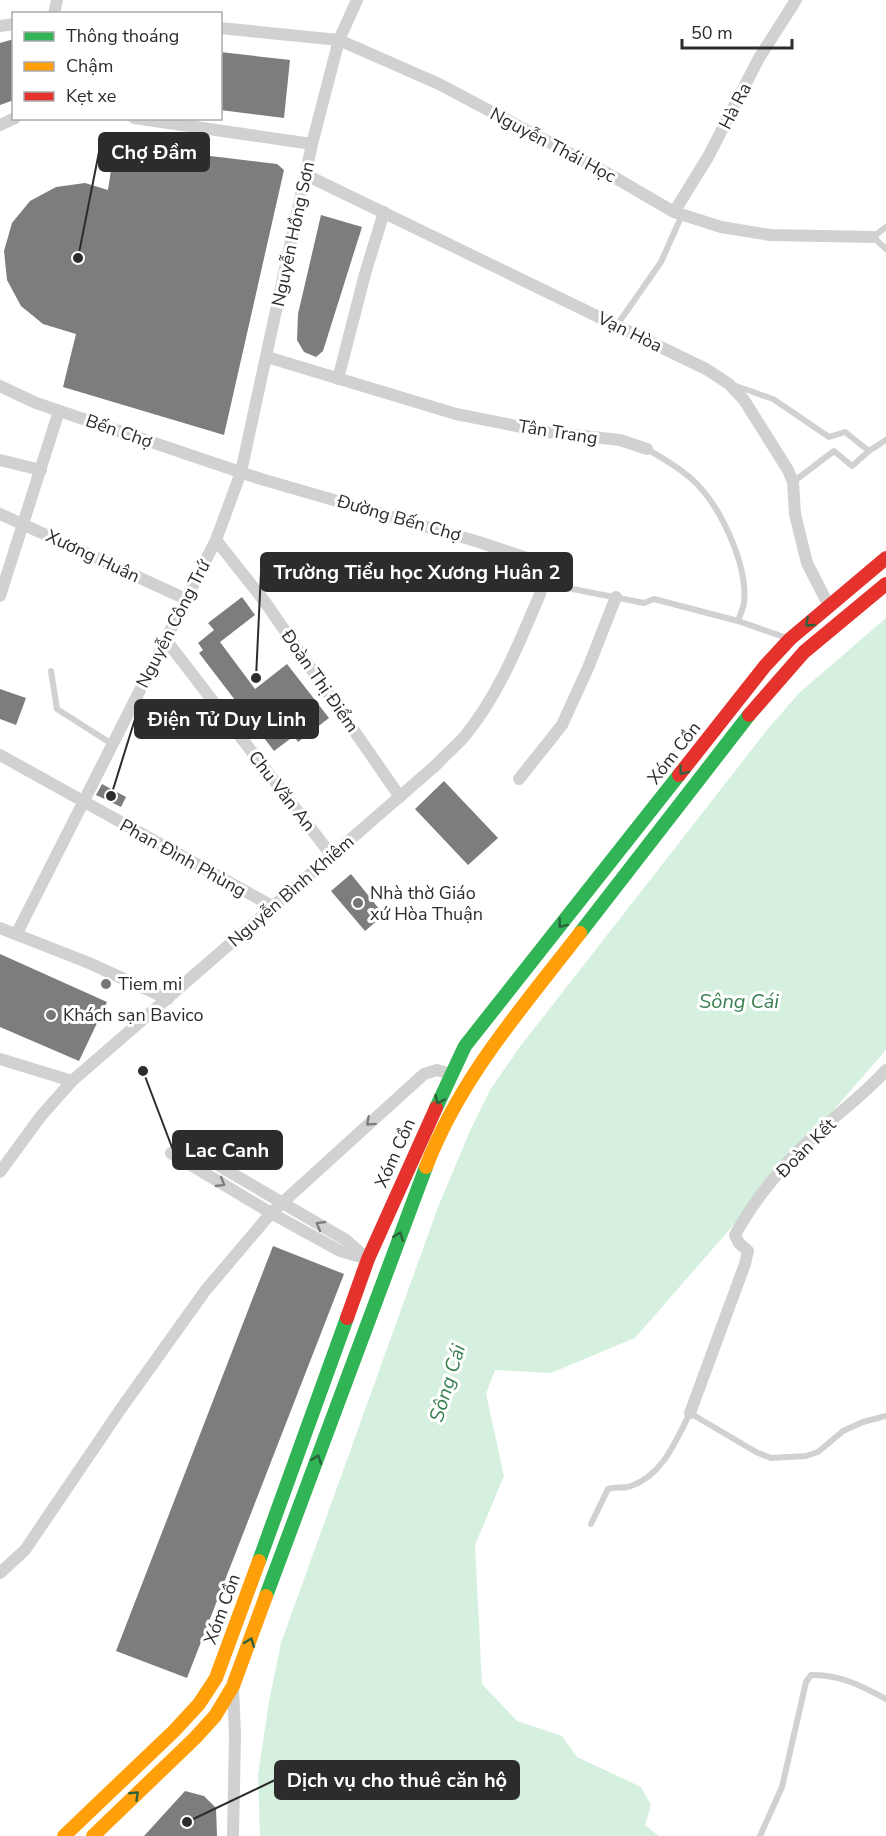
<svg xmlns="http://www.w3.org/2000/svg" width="886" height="1836" viewBox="0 0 886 1836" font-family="'Nunito Sans',sans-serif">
  <rect width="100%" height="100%" fill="#fff"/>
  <path fill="#d6f0df" d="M886 618V1050L635 1338 551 1373 495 1370 486 1394 504 1476 475 1545 482 1684 517 1721 562 1736 577 1757 641 1787 651 1805 645 1825 659 1836H260L258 1775 269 1702 281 1643 438 1207 470 1131 490 1090 519 1048 767 730 799 693Z"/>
  <g fill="#7d7d7d">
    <path d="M14 39V100L0 105V43Z"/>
    <path d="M220 52 290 60 284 118 220 110Z"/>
    <path d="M119 145 277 164 284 170 224 435 63 387 76 334 43 324 21 306 7 280 4 251 12 223 30 201 56 187 85 183 108 190 114 150Z"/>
    <path d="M321 215 362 227 323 351 316 357 304 352 297 340 298 314Z"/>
    <path d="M242 597 255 615 220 642 255 689 287 664 329 718 298 742 294 736 274 751 199 653 203 650 198 643 214 630 208 623Z"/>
    <path d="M0 689 26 698 16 725 0 719Z"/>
    <path d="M444 781 498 838 468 865 415 809Z"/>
    <path d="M102 784 126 797 121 807 96 795Z"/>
    <path d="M351 874 384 915 365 931 331 891Z"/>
    <path d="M0 954 107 1002 79 1061 0 1027Z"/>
    <path d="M273 1246 344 1274 187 1678 116 1651Z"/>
    <path d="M185 1791 204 1796 216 1808 217 1836H144Z"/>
  </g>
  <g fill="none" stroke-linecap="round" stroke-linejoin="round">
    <g stroke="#d1d1d1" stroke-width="6">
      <path d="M886 227 873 237 886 249"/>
      <path d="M617 325 661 262 682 215"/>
      <path d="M733 385 773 399 829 437 845 432 869 451 886 440"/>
      <path d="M647 449C664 459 683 470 697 484 722 510 748 566 744 603 743 609 740 615 738 621"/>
      <path d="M793 482 834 451 852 466 869 451"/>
      <path d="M542 583 644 603 654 599 738 621 787 638"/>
      <path d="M51 671 57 709 112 744"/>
      <path d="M591 1524 608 1489C617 1486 625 1489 631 1486 663 1475 676 1440 690 1413L756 1452 771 1458 806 1456 818 1452 843 1431 863 1422 886 1416"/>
      <path d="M760 1836 782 1787 806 1682 811 1675C839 1674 862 1686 886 1699"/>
    </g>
    <g stroke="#d1d1d1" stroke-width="12">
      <path d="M54 14 57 0"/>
      <path d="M0 26 14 24"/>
      <path d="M220 28 339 40 439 84 607 173 674 212 721 227 770 235 873 237"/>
      <path d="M134 118 312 144"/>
      <path d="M0 125 15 118"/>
      <path d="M306 175 706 369 729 384 744 400 788 470 793 482 795 514 807 563 829 606"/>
      <path d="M674 212 708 157 759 58 796 0"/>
      <path d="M267 357 456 414 547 432 620 440 647 449"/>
      <path d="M338 379 365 274 384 212"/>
      <path d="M0 386 36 403 261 479 479 542 524 557 533 564 539 572 542 583 540 594C519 643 499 695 464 737 455 747 444 756 435 766L72 1081 41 1116 0 1172"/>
      <path d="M0 460 41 470"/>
      <path d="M0 514 186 599"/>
      <path d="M216 540 265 602 400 797"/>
      <path d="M0 596 59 411"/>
      <path d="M166 640 332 856"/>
      <path d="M0 755 272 906"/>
      <path d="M519 779 562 725 588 668 616 597"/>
      <path d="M0 928 89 963 168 999"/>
      <path d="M17 933 216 540 241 472 312 144 339 40 357 0"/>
      <path d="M0 1059 72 1081"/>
      <path d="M180 1143 346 1240 364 1256"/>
      <path d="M171 1153 271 1213 340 1251 368 1259"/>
      <path d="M690 1413 745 1264 748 1251 739 1243 735 1235C754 1200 785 1162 815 1135 838 1113 865 1094 886 1070"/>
      <path d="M0 1573 25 1550 120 1410 205 1291 271 1213 424 1074 437 1070 451 1074"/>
      <path d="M233 1687 235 1736 233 1836"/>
    </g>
    <g stroke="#30b455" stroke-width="14">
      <path d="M580 933 749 715"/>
      <path d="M436 1108 465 1046 679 775"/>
      <path d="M259 1561 347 1318"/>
      <path d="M266 1596 426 1167"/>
    </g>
    <g stroke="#ff9f0a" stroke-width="14">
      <path d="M426 1167C460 1078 522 1008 580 933"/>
      <path d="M64 1836 174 1731 199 1704 216 1678 259 1561"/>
      <path d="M93 1836 195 1738 215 1716 233 1686 266 1596"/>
    </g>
    <g stroke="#e5322d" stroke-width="14">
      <path d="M749 715 804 652 886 584"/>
      <path d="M679 775 765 666 790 639 886 558"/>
      <path d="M347 1318 368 1259 436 1108"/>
    </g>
  </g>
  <defs><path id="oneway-chevron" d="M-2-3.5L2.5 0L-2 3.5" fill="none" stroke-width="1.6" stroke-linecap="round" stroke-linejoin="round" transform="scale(1.5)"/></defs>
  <g stroke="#2e623c">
    <use href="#oneway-chevron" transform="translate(809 623) rotate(139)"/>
    <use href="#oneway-chevron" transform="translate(683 771) rotate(128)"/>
    <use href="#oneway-chevron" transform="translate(562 924) rotate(128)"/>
    <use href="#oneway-chevron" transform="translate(439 1100) rotate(114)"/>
    <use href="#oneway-chevron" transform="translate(399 1236) rotate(-69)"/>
    <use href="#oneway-chevron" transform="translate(317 1459) rotate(-70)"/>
    <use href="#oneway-chevron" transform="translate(250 1642) rotate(-70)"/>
    <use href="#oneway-chevron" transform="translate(135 1795) rotate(-44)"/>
  </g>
  <g stroke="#7e7e7e">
    <use href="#oneway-chevron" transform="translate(370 1122) rotate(138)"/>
    <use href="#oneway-chevron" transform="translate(221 1183) rotate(31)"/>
    <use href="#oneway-chevron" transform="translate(320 1225) rotate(-150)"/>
  </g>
  <g fill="#767676" stroke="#fff" stroke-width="2">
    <circle cx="358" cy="903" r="6"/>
    <circle cx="106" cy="984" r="6"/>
    <circle cx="51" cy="1015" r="6"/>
  </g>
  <g text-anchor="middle" stroke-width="6" stroke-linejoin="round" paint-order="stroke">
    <g font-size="18" fill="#2c2c2c" stroke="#fff">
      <text transform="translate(735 106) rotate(-63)" y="6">Hà Ra</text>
      <text transform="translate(553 145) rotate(28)" y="6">Nguyễn Thái Học</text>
      <text transform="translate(293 234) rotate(-78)" y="6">Nguyễn Hồng Sơn</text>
      <text transform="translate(630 332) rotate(26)" y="6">Vạn Hòa</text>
      <text transform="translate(119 431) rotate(19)" y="6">Bến Chợ</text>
      <text transform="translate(558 432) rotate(9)" y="6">Tân Trang</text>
      <text transform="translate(399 518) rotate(16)" y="6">Đường Bến Chợ</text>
      <text transform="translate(93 556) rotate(25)" y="6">Xương Huân</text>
      <text transform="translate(173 624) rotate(-63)" y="6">Nguyễn Công Trứ</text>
      <text transform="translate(320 681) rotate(55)" y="6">Đoàn Thị Điểm</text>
      <text transform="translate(674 753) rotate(-52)" y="6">Xóm Cồn</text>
      <text transform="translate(282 791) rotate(52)" y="6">Chu Văn An</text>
      <text transform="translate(183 858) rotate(29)" y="6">Phan Đình Phùng</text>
      <text transform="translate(291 891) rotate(-41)" y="6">Nguyễn Bình Khiêm</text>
      <text transform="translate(806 1148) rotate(-45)" y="6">Đoàn Kết</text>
      <text transform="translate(395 1153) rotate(-66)" y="6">Xóm Cồn</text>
      <text transform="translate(222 1609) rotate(-70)" y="6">Xóm Cồn</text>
    </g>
    <g font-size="18" fill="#2c2c2c" stroke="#fff" text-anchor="start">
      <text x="370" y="899">Nhà thờ Giáo<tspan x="370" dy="21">xứ Hòa Thuận</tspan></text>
      <text x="118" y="990">Tiem mi</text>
      <text x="63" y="1021">Khách sạn Bavico</text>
    </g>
    <g font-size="20" font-style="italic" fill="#388050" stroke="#fff">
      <text x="739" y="1008">Sông Cái</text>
      <text transform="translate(447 1383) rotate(-73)" y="7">Sông Cái</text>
    </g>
  </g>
  <path fill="none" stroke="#2c2c2c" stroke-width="2" d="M78 258L99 152M256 678L261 572M111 796L135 719M143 1071L173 1150M187 1822L275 1780"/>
  <g fill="#2c2c2c" stroke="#fff" stroke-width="2">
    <circle cx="78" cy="258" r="6"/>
    <circle cx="256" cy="678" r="6"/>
    <circle cx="111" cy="796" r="6"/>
    <circle cx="143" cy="1071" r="6"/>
    <circle cx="187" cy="1822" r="6"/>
  </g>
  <g fill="#2c2c2c" stroke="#2c2c2c" stroke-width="2">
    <rect x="99" y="133" width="110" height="38" rx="6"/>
    <rect x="261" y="553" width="311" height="38" rx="6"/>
    <rect x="135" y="700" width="183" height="38" rx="6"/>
    <rect x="173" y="1131" width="109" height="38" rx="6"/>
    <rect x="275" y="1761" width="244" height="38" rx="6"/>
  </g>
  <g font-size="20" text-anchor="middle" font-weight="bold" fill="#fff">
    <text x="154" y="159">Chợ Đầm</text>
    <text x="417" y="579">Trường Tiểu học Xương Huân 2</text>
    <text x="227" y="726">Điện Tử Duy Linh</text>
    <text x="227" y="1157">Lac Canh</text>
    <text x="397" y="1787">Dịch vụ cho thuê căn hộ</text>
  </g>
  <rect x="12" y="12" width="210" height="108" fill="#ffffff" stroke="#ababab" stroke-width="1.5"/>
  <rect x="24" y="32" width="30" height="9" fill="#30b455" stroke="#ababab" stroke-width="1.5"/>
  <text x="66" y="42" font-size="18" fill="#2c2c2c">Thông thoáng</text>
  <rect x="24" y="62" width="30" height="9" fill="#ff9f0a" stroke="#ababab" stroke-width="1.5"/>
  <text x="66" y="72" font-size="18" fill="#2c2c2c">Chậm</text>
  <rect x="24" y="92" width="30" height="9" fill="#e5322d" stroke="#ababab" stroke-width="1.5"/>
  <text x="66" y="102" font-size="18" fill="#2c2c2c">Kẹt xe</text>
  <path d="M682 39v9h110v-9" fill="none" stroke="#2c2c2c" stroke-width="3"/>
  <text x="691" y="39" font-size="18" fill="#2c2c2c" stroke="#ffffff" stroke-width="4.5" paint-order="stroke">50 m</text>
</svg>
